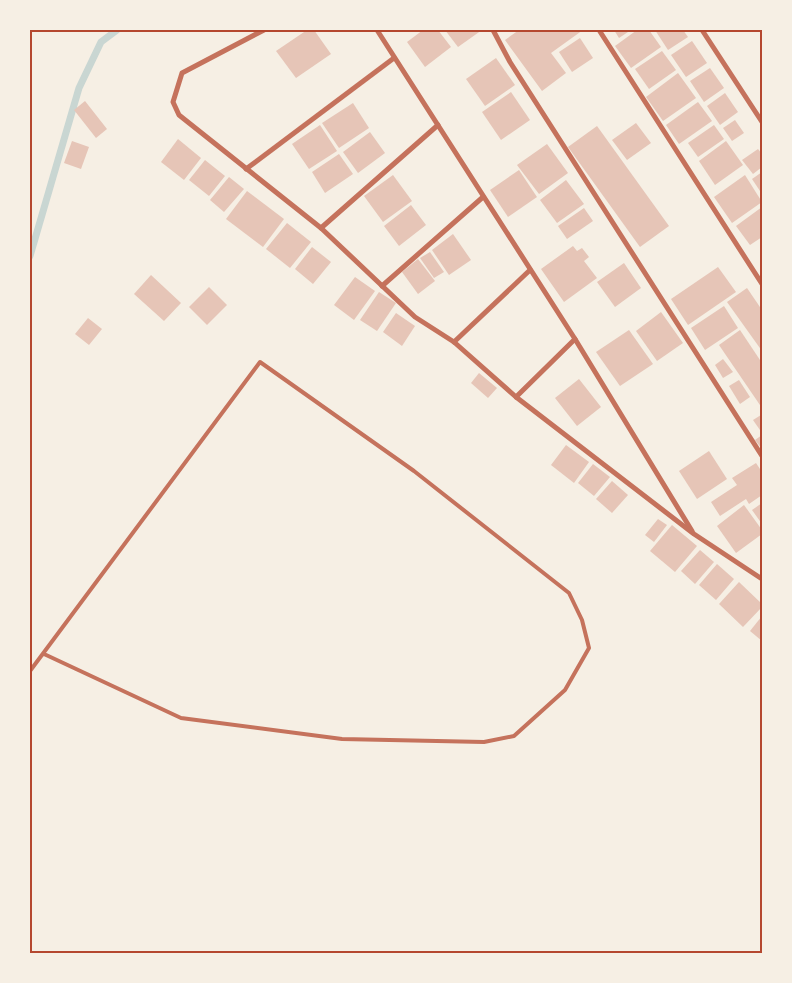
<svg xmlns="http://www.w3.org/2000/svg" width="792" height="983" viewBox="0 0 792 983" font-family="'PT Sans Narrow',sans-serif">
  <rect width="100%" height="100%" fill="#f6efe4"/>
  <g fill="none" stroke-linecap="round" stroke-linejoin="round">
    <path stroke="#c9d6d2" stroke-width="7" d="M30 256 79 88 101 42 117 30"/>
  </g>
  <g fill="#e6c5b7">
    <path d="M307 30H314L331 54 296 78 276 51Z"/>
    <path d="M423 30H438L451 47 425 67 407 42Z"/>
    <path d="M445 30H482L458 47Z"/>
    <path d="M519 30H583L551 53 566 73 542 91 505 40Z"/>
    <path d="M614 30H631L619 38Z"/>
    <path d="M637 30H649L661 47 631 68 615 46Z"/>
    <path d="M655 30H683L688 37 668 50Z"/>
    <path d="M580 38 593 58 572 72 559 52Z"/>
    <path d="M692 41 707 63 686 77 671 55Z"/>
    <path d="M662 51 676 70 649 89 635 69Z"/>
    <path d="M496 58 515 85 485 106 466 79Z"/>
    <path d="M710 68 724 88 704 102 690 81Z"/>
    <path d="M678 73 696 98 663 121 646 97Z"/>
    <path d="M511 92 530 120 501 140 482 112Z"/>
    <path d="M725 93 738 112 720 125 707 106Z"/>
    <path d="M85 101 107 129 96 138 74 110Z"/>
    <path d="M698 102 712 121 679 144 666 125Z"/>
    <path d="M353 103 369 128 339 148 322 123Z"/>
    <path d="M735 120 744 133 732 141 723 128Z"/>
    <path d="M636 123 651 143 627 160 612 140Z"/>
    <path d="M320 125 337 151 309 169 292 144Z"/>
    <path d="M714 125 724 139 698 157 688 143Z"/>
    <path d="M597 126 669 226 640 247 568 147Z"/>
    <path d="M370 132 385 153 358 173 343 152Z"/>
    <path d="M178 139 201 158 184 180 161 162Z"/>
    <path d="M72 141 89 147 81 169 64 163Z"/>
    <path d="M726 141 743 165 715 185 699 161Z"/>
    <path d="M547 144 568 173 539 194 517 165Z"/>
    <path d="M758 149 762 154V167L753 174 742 160Z"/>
    <path d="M339 154 353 174 325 193 312 172Z"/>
    <path d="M205 160 225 176 209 196 189 180Z"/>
    <path d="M519 170 537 197 508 217 490 190Z"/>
    <path d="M762 172V194L752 179Z"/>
    <path d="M393 175 412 201 383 222 364 196Z"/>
    <path d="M745 175 762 202 732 223 714 197Z"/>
    <path d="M229 177 244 189 224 212 210 200Z"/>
    <path d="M566 180 584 204 557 223 540 200Z"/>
    <path d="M247 191 284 219 263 247 226 219Z"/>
    <path d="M411 205 426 225 399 246 384 226Z"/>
    <path d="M762 207V237L750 245 736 226Z"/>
    <path d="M584 208 593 221 567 239 558 226Z"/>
    <path d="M287 223 311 242 290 268 266 249Z"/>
    <path d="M453 234 471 260 449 275 432 250Z"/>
    <path d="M573 246 577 251 582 248 589 257 584 261 597 278 564 302 541 269Z"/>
    <path d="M312 247 331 262 313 284 295 269Z"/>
    <path d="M430 252 444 272 434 278 420 258Z"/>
    <path d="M418 259 435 281 418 294 402 272Z"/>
    <path d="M624 263 641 288 615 307 597 282Z"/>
    <path d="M718 267 736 292 688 325 671 299Z"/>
    <path d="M151 275 181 303 164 321 134 294Z"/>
    <path d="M355 277 375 291 354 320 334 305Z"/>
    <path d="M209 287 227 305 207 325 189 307Z"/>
    <path d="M747 288 762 310V351L727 302Z"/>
    <path d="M379 292 396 303 377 331 360 320Z"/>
    <path d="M724 306 738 328 705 350 691 328Z"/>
    <path d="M661 312 683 343 657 361 636 331Z"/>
    <path d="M396 313 415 326 402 346 383 332Z"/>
    <path d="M88 318 102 329 89 345 75 334Z"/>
    <path d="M629 330 653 364 620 386 596 352Z"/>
    <path d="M740 330 762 363V408L719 345Z"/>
    <path d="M723 359 733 372 723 378 715 365Z"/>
    <path d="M479 373 497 388 488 398 471 383Z"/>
    <path d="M579 379 601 407 577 426 555 398Z"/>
    <path d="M739 380 750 397 740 404 729 386Z"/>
    <path d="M761 415 762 417V433L753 420Z"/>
    <path d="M762 435V449L755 440Z"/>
    <path d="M566 445 589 462 574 483 551 465Z"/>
    <path d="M709 451 727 479 697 499 679 471Z"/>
    <path d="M756 463 762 472V495L749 504 746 499 720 516 711 502 737 485 732 478Z"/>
    <path d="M593 464 610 477 594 496 578 483Z"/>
    <path d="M612 481 628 495 612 513 596 499Z"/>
    <path d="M762 503V524L752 510Z"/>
    <path d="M744 505 762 530V534L736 553 717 526Z"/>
    <path d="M658 519 667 525 654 542 645 535Z"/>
    <path d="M672 525 697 546 675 572 650 551Z"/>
    <path d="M700 550 714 562 695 584 681 571Z"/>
    <path d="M717 564 734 579 716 600 699 585Z"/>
    <path d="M739 582 762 604V607L743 627 719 604Z"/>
    <path d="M762 616V641L750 631Z"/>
  </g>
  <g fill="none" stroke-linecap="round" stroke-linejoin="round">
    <path stroke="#c5725c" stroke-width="4" d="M30 671 260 362 414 471 569 593 582 620 589 648 565 690 514 736 484 742 342 739 181 718 44 654"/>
    <g stroke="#c5725c" stroke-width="5">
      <path d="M264 30 182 73 173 102 179 115 321 228 415 317 454 342 516 397 694 534 762 579"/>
      <path d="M377 30 575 339 692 531"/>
      <path d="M493 30 510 62 762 456"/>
      <path d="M599 30 762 284"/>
      <path d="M702 30 762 122"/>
      <path d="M246 169 394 58"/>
      <path d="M321 228 438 125"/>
      <path d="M382 286 483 197"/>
      <path d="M454 342 530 270"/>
      <path d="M516 397 575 339"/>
    </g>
  </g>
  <rect width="792" height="983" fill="none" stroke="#f6efe4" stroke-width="62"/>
  <rect x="31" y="31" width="730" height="921" fill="none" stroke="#b5482f" stroke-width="2"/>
</svg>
